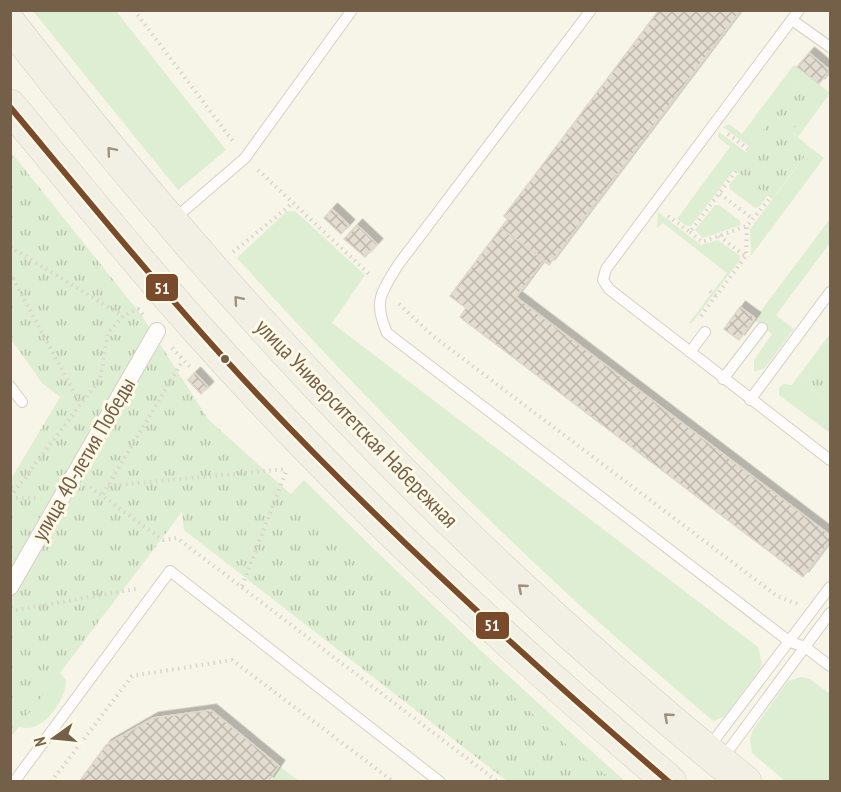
<svg xmlns="http://www.w3.org/2000/svg" width="841" height="792" viewBox="0 0 841 792" font-family="'PT Sans Narrow',sans-serif">
  <defs>
    <pattern id="park-tufts" width="24" height="20" patternUnits="userSpaceOnUse" patternTransform="scale(1.5)"><rect width="24" height="20" fill="#deeed2"/><path d="M3 7l-1-3M5 7V3M7 7l1-3M15 17l-1-3M17 17v-4M19 17l1-3" fill="none" stroke="#b9c4ac"/></pattern>
    <pattern id="building-cross-hatch" width="8" height="8" patternUnits="userSpaceOnUse" patternTransform="scale(1.5)"><rect width="8" height="8" fill="#e3dcd0"/><path d="M0 0l8 8M0 8l8-8" fill="none" stroke="#bdb6ab"/></pattern>
    <filter id="shadow"><feDropShadow dx="5.5" dy="-5.5" stdDeviation="0" flood-color="#0004"/></filter>
  </defs>
  <rect width="100%" height="100%" fill="#f7f4e8"/>
  <g fill="#deeed2">
    <path d="M33 11H116L226 150 178 190Z"/>
    <path d="M794 65 830 93 798 137 791 132 799 83 751 148 723 127 729 124 742 134Z"/>
    <path d="M719 132 747 153 691 226H687L677 219 730 147 718 137Z"/>
    <path d="M811 148 824 158 751 256 750 229Z"/>
    <path d="M739 173 768 195 759 207 755 208 730 189 729 185Z"/>
    <path d="M715 205H719L740 221 741 225 703 238 695 230Z"/>
    <path d="M287 211H295L365 275 332 323 758 647 762 664 759 670 724 717 713 721C666 680 618 640 572 598 455 490 344 376 237 258Z"/>
    <path d="M658 212 701 245 718 240 740 256V260L692 323H689L727 273 663 223 657 228Z"/>
    <path d="M830 219V243L776 315 794 329 765 368 754 372V360L772 334 754 320Z"/>
    <path d="M830 334V346L803 383 830 403V433L779 395V388L783 384 792 385Z"/>
    <path d="M304 480C408 584 515 684 625 781H513L281 505Z"/>
    <path d="M115 599 60 673 66 680C67 700 40 737 19 726L11 737Z"/>
    <path d="M801 677 810 679 830 694V781H785L752 753 750 739 753 730 788 681Z"/>
    <path d="M279 766 299 781 268 782Z"/>
  </g>
  <g fill="url(#park-tufts)">
    <path d="M799 83 818 97 791 132 811 148 772 199 734 169Z"/>
    <path d="M10 151 142 316 208 419 568 746 614 781H507L184 530 182 512 11 737V479L60 397 42 383 11 339Z"/>
    <path d="M830 346V403L803 383Z"/>
  </g>
  <g fill="url(#building-cross-hatch)" stroke="#dfd7ca" stroke-width="1.5" filter="url(#shadow)">
    <path d="M659 10H741L549 265 501 228 508 219 504 216Z"/>
    <path d="M809 53 830 70 819 84 797 67Z"/>
    <path d="M332 209 349 225 341 234 324 218Z"/>
    <path d="M357 225 377 244 365 257 344 239Z"/>
    <path d="M501 228 544 260 516 297 830 535V541L803 577 460 317 466 308 450 296Z"/>
    <path d="M740 307 755 318 739 340 724 329Z"/>
    <path d="M195 373 208 387 201 394 188 380Z"/>
    <path d="M211 710 279 766 268 782H202L199 779 190 782H79L106 745 153 718Z"/>
  </g>
  <g fill="none" stroke-linecap="round" stroke-linejoin="round">
    <g stroke="#d5d0c5" stroke-width="12">
      <g id="service">
        <path d="M591 10 398 265C381 293 373 301 387 333L790 642 805 647 830 666"/>
        <path d="M799 10 606 269 603 280 609 289 830 460"/>
        <path d="M792 20 830 47"/>
        <path d="M173 220 245 158 352 10"/>
        <path d="M690 352 705 332"/>
        <path d="M723 379 762 328"/>
        <path d="M10 386 22 402"/>
        <path d="M750 400 830 292"/>
        <path d="M709 747 830 587"/>
        <path d="M722 759 830 613"/>
        <path d="M14 782 170 571 440 782"/>
      </g>
    </g>
    <g stroke="#d5d0c5" stroke-width="18">
      <path id="pedestrian" d="M10 587 157 331"/>
    </g>
    <g stroke="#d5cfc5" stroke-width="34">
      <g id="primary">
        <path d="M10 24C226 303 470 561 745 782"/>
        <path d="M10 106C74 183 136 261 203 335 346 495 505 643 670 782"/>
      </g>
    </g>
    <g stroke="#d9d4cc" stroke-width="4" stroke-dasharray="1.5 4.5" stroke-linecap="butt">
      <path d="M134 10 235 144"/>
      <path d="M728 134 749 150"/>
      <path d="M258 170 370 275"/>
      <path d="M720 194 753 219"/>
      <path d="M668 216 690 232 736 171"/>
      <path d="M690 232 702 242 747 226 771 197"/>
      <path d="M719 236 745 256"/>
      <path d="M10 247 123 316"/>
      <path d="M233 252 293 203"/>
      <path d="M10 273 81 405"/>
      <path d="M710 291 716 296"/>
      <path d="M399 304 433 336 777 596 797 604"/>
      <path d="M701 316 746 256 747 226"/>
      <path d="M172 348 192 369"/>
      <path d="M108 486 287 469"/>
      <path d="M90 487 163 540 177 538 498 782"/>
      <path d="M103 494 183 360"/>
      <path d="M10 497 100 379 108 333 123 316 138 309 144 316"/>
      <path d="M10 498H38"/>
      <path d="M242 586 287 469"/>
      <path d="M10 611 136 589"/>
      <path d="M51 782 132 676 232 660 394 782"/>
    </g>
    <use href="#service" stroke="#fefdfc" stroke-width="10"/>
    <use href="#pedestrian" stroke="#fefdfc" stroke-width="16"/>
    <use href="#primary" stroke="#f2efe4" stroke-width="33"/>
    <g stroke="#fffae8" stroke-width="10">
      <path id="bus-1" d="M10 107C91 204 171 302 258 395 387 532 526 659 669 782"/>
    </g>
    <use href="#bus-1" stroke="#7a4b2a" stroke-width="6"/>
  </g>
  <defs><path id="oneway-chevron" d="M-2-3.5L2.5 0L-2 3.5" fill="none" stroke-width="1.6" stroke-linecap="round" stroke-linejoin="round" transform="scale(1.5)"/></defs>
  <g stroke="#a0917f">
    <use href="#oneway-chevron" transform="translate(111 151) rotate(-130)"/>
    <use href="#oneway-chevron" transform="translate(238 300) rotate(-131)"/>
    <use href="#oneway-chevron" transform="translate(522 588) rotate(-139)"/>
    <use href="#oneway-chevron" transform="translate(668 717) rotate(-139)"/>
  </g>
  <circle fill="#745f48" stroke="#fffae8" stroke-width="2" cx="225" cy="359" r="5"/>
  <g text-anchor="middle" stroke-width="6" stroke-linejoin="round" paint-order="stroke">
    <g font-size="22" fill="#745f48" stroke="#fffae8">
      <text transform="translate(357 423) rotate(46)" y="8">улица Университетская Набережная</text>
      <text transform="translate(83 459) rotate(-60)" y="8">улица 40-летия Победы</text>
    </g>
  </g>
  <g stroke="#fffae8" stroke-width="2">
    <rect x="145" y="273" width="34" height="29" rx="6" fill="#7a4b2a"/>
    <rect x="475" y="611" width="35" height="29" rx="6" fill="#7a4b2a"/>
  </g>
  <g font-size="16" text-anchor="middle" font-weight="bold" fill="#fff">
    <text x="162" y="294">51</text>
    <text x="492" y="631">51</text>
  </g>
  <rect width="841" height="792" fill="none" stroke="#745f48" stroke-width="24"/>
  <g transform="translate(54 738) rotate(255)" stroke="#fffae8" stroke-width="4.5" paint-order="stroke">
  <path d="M0-4.5L10 22L0 15L-10 22Z" fill="#745f48"/>
  <text y="-9" font-size="16" font-weight="bold" text-anchor="middle" fill="#745f48">N</text>
  </g>
</svg>
